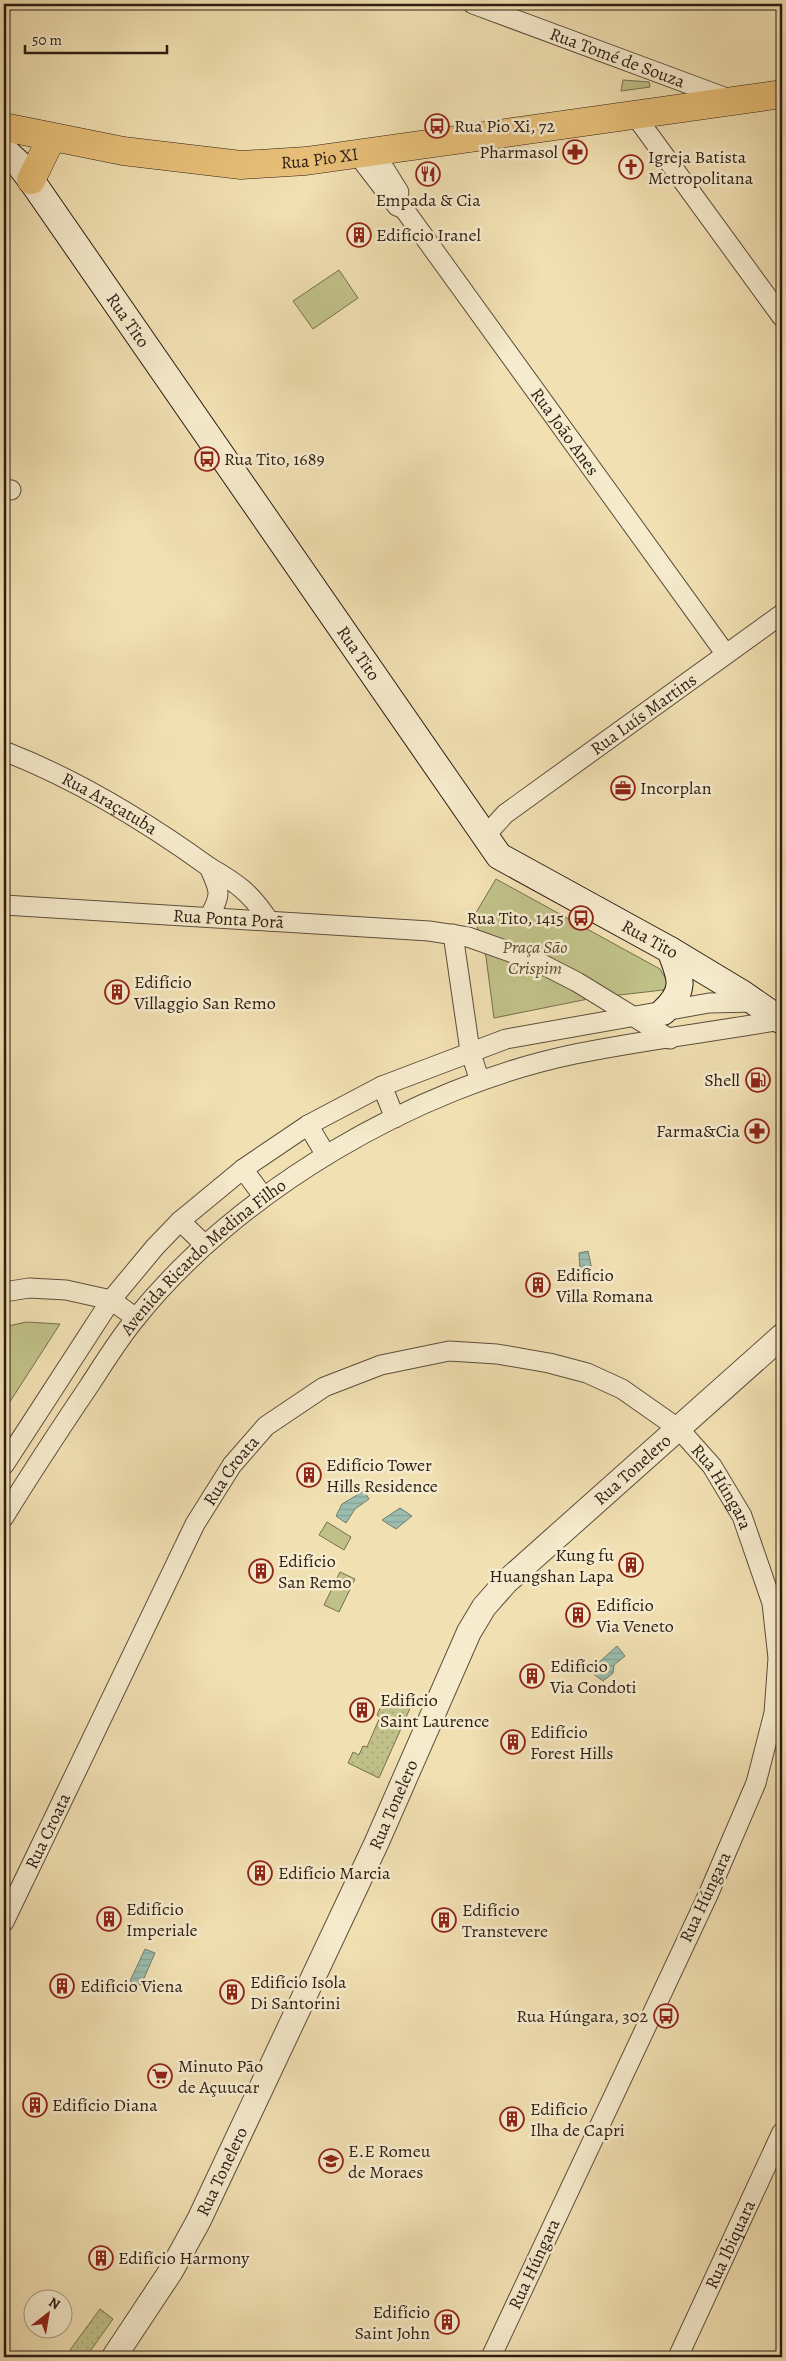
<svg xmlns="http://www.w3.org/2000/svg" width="786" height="2361" viewBox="0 0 786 2361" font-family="Alegreya,serif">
  <defs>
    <pattern id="garden-dots" width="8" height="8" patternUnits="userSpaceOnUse" patternTransform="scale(1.25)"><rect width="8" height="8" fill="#c0c188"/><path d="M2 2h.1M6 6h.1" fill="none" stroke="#a5a574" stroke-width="1.8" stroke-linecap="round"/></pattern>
    <pattern id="water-rules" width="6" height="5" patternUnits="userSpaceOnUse" patternTransform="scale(1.25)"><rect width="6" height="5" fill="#9bbdae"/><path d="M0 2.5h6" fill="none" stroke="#86a295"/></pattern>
  </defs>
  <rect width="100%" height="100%" fill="#f1e0b2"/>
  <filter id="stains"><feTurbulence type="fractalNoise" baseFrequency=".004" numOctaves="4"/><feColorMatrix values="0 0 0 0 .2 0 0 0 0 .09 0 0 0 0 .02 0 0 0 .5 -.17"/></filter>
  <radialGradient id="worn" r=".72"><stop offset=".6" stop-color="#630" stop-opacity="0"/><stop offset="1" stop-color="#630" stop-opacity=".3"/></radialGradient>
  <g fill="#c0c188" stroke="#766f4e">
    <path d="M623 80 649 82 650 87 621 91Z"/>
    <path d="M339 270 358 298 313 329 293 301Z"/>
    <path d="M496 879 660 969 672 989 593 998 494 1018 486 957 474 916Z"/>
    <path d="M26 1322 60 1324 4 1411V1327Z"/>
    <path d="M327 1522 351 1537 344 1550 319 1535Z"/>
    <path d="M340 1572 355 1579 339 1612 324 1605Z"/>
  </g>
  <g fill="url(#garden-dots)" stroke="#766f4e">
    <path d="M386 1695 411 1706 379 1778 348 1763 353 1752 359 1755 363 1746 367 1747 380 1717 377 1715Z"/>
    <path d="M100 2309 113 2319 86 2357H81L70 2350Z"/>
  </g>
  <g fill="url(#water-rules)" stroke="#6f7d70">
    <path d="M588 1251 592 1270 580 1271 579 1253Z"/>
    <path d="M364 1491 369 1499 355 1509 346 1523 336 1516 342 1504Z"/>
    <path d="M400 1508 412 1516 396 1529 382 1520Z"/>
    <path d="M617 1646 625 1656 614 1665 613 1673 603 1681 592 1673 596 1665Z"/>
    <path d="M145 1949 155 1953 141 1985 130 1981Z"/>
  </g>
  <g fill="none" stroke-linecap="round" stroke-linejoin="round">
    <g stroke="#5d4e3c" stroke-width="21">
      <g id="minor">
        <path id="s1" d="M473 4 732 100"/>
        <path d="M634 114 782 317"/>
        <path d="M374 152 399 192"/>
        <path id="s2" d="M357 154 397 206 404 209 725 653"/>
        <path d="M4 489 11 490"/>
        <path id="s3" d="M4 751C78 780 144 820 209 867"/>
        <path id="s4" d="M486 835 505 814 782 614"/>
        <path id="s5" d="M4 905 429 931 468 937 536 961 577 982 670 1039"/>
        <path d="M209 917C222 894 220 891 209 867 237 883 251 893 269 921"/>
        <path d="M453 934 470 1051 480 1081"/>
        <path d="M382 1086 395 1118"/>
        <path d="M308 1125 326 1155"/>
        <path d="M243 1169 263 1196"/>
        <path d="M180 1221 205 1245"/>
        <path d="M4 1292 29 1288 66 1290 111 1300 136 1318"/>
        <path d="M4 1465 111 1300 155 1247 180 1221 243 1169 308 1125 382 1086 506 1039 709 1003 757 1002"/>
        <path id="s6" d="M4 1517C31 1473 60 1429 89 1386 104 1363 118 1340 136 1318 238 1191 415 1087 575 1054 643 1040 713 1032 781 1020"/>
        <path id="s7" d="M4 1922 195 1524 232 1465 266 1426 324 1387 381 1365 449 1351 497 1354 549 1363 587 1373 622 1389 679 1429 712 1466 742 1516 772 1603 778 1658 774 1713 756 1783 708 1895 491 2357"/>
        <path id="s8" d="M678 2357 782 2132"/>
      </g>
    </g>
    <g stroke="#5d4e3c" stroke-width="26">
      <g id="tertiary">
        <path id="s9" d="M114 2357 171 2271 199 2220 376 1844 469 1632 484 1607 506 1582 782 1336"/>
      </g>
    </g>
    <g stroke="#2c1d14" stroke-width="28">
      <g id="secondary">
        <path id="s10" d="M4 150 17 162 31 180 499 856 670 950 743 994 782 1021"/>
        <path d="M663 1012C687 990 681 978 670 950"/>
      </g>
    </g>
    <g stroke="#2c1d14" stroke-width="29">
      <g id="primary">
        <path id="s11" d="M4 127 123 151 241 165 306 161 782 94"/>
        <path d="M31 180 52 137"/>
      </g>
    </g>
    <use href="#minor" stroke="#f6ebcd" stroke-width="19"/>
    <use href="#tertiary" stroke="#f6ebcd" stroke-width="24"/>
    <use href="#secondary" stroke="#f6ebcd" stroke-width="26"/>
    <use href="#primary" stroke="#e8c079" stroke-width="28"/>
  </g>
  <defs>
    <g id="bus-ring" transform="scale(1.25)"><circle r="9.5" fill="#f6ebcd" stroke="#8f2418" stroke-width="1.5"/><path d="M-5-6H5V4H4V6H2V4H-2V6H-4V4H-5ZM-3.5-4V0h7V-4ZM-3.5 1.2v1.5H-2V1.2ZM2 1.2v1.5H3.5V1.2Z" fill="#8f2418"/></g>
    <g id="pharmacy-ring" transform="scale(1.25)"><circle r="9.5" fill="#f6ebcd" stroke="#8f2418" stroke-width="1.5"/><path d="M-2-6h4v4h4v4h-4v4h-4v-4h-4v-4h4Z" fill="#8f2418"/></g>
    <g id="church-ring" transform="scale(1.25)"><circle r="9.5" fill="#f6ebcd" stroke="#8f2418" stroke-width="1.5"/><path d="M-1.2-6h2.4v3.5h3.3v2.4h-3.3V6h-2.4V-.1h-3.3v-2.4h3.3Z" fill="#8f2418"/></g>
    <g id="restaurant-ring" transform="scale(1.25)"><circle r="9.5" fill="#f6ebcd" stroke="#8f2418" stroke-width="1.5"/><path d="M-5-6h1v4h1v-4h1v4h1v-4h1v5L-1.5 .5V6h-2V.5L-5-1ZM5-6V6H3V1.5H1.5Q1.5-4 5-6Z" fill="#8f2418"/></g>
    <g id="building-ring" transform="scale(1.25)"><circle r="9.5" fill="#f6ebcd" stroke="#8f2418" stroke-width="1.5"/><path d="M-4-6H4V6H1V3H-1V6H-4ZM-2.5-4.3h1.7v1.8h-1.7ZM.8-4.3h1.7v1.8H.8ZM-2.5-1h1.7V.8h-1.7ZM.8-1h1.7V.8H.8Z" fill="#8f2418"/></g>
    <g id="office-ring" transform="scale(1.25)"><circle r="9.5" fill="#f6ebcd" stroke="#8f2418" stroke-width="1.5"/><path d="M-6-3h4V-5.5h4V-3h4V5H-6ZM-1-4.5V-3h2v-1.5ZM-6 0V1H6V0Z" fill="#8f2418"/></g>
    <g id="fuel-ring" transform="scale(1.25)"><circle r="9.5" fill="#f6ebcd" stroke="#8f2418" stroke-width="1.5"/><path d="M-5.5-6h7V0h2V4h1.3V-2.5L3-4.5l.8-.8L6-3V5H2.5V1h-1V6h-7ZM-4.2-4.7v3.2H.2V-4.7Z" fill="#8f2418"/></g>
    <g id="supermarket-ring" transform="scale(1.25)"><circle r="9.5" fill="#f6ebcd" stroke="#8f2418" stroke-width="1.5"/><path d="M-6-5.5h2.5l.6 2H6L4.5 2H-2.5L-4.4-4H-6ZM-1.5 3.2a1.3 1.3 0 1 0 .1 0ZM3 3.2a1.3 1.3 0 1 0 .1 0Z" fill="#8f2418"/></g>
    <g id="school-ring" transform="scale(1.25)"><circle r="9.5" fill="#f6ebcd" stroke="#8f2418" stroke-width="1.5"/><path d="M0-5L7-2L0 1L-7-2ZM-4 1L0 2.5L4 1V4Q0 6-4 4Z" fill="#8f2418"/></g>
  </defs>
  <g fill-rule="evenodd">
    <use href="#bus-ring" x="437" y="126"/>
    <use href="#pharmacy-ring" x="575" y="152"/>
    <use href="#church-ring" x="631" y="167"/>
    <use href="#restaurant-ring" x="428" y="174"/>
    <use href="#building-ring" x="359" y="235"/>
    <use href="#bus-ring" x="207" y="459"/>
    <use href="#office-ring" x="623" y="788"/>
    <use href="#bus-ring" x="581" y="918"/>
    <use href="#building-ring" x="117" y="992"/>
    <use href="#fuel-ring" x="758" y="1080"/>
    <use href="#pharmacy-ring" x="757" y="1131"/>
    <use href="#building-ring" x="538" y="1285"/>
    <use href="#building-ring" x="309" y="1475"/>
    <use href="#building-ring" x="631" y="1565"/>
    <use href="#building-ring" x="261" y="1571"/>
    <use href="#building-ring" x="578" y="1615"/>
    <use href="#building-ring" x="532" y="1676"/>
    <use href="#building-ring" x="362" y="1710"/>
    <use href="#building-ring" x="513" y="1742"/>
    <use href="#building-ring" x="260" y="1873"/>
    <use href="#building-ring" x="109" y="1919"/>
    <use href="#building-ring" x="444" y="1920"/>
    <use href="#building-ring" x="62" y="1986"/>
    <use href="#building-ring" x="232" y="1992"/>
    <use href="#bus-ring" x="666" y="2016"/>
    <use href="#supermarket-ring" x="160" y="2076"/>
    <use href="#building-ring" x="35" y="2105"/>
    <use href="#building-ring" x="512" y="2119"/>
    <use href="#school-ring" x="331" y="2161"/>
    <use href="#building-ring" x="101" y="2258"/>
    <use href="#building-ring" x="447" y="2322"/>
  </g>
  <g text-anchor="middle" stroke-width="5" stroke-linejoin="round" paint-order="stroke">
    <g font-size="18" fill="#2c1d14" stroke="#f6ebcd">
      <text dy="6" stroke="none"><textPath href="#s1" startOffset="154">Rua Tomé de Souza</textPath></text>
      <text dy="6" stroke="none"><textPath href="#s11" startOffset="319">Rua Pio XI</textPath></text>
      <text dy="6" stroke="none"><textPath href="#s10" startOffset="211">Rua Tito</textPath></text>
      <text dy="6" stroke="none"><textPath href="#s2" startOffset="348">Rua João Anes</textPath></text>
      <text dy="6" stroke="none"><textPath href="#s10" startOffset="616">Rua Tito</textPath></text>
      <text dy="6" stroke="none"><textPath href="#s4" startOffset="199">Rua Luís Martins</textPath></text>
      <text dy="6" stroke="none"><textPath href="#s3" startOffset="118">Rua Araçatuba</textPath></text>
      <text dy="6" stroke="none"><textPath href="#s5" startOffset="225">Rua Ponta Porã</textPath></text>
      <text dy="6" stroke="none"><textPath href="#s10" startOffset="1035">Rua Tito</textPath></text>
      <text dy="6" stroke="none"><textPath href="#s6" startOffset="330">Avenida Ricardo Medina Filho</textPath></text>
      <text dy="6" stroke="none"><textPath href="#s9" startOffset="1040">Rua Tonelero</textPath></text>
      <text dy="6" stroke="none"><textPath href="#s7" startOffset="506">Rua Croata</textPath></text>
      <text dy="6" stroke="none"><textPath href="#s7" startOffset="1084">Rua Húngara</textPath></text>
      <text dy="6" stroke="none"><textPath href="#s9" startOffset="620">Rua Tonelero</textPath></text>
      <text dy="6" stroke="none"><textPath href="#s7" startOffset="101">Rua Croata</textPath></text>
      <text transform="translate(705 1897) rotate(-65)" y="6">Rua Húngara</text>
      <text dy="6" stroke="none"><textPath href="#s9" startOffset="215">Rua Tonelero</textPath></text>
      <text dy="6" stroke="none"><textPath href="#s8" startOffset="124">Rua Ibiquara</textPath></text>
      <text transform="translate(534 2264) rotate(-65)" y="6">Rua Húngara</text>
    </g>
    <g font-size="18" fill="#2c1d14" stroke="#f6ebcd" text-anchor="start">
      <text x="454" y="132">Rua Pio Xi, 72</text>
      <text x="558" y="158" text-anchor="end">Pharmasol</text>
      <text x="648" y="163">Igreja Batista<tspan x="648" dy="21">Metropolitana</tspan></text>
      <text x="428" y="206" text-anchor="middle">Empada &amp; Cia</text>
      <text x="376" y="241">Edifício Iranel</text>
      <text x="224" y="465">Rua Tito, 1689</text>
      <text x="640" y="794">Incorplan</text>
      <text x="564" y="924" text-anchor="end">Rua Tito, 1415</text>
      <text x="134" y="988">Edifício<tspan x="134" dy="21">Villaggio San Remo</tspan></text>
      <text x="740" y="1086" text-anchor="end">Shell</text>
      <text x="740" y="1137" text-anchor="end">Farma&amp;Cia</text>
      <text x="556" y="1281">Edifício<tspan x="556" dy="21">Villa Romana</tspan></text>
      <text x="326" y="1471">Edifício Tower<tspan x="326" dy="21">Hills Residence</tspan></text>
      <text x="614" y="1561" text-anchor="end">Kung fu<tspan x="614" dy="21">Huangshan Lapa</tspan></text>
      <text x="278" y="1567">Edifício<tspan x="278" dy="21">San Remo</tspan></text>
      <text x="596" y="1611">Edifício<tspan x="596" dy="21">Via Veneto</tspan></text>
      <text x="550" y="1672">Edifício<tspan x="550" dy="21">Via Condoti</tspan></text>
      <text x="380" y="1706">Edifício<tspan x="380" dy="21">Saint Laurence</tspan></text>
      <text x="530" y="1738">Edifício<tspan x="530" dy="21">Forest Hills</tspan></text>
      <text x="278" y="1879">Edifício Marcia</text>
      <text x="126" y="1915">Edifício<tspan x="126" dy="21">Imperiale</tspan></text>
      <text x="462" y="1916">Edifício<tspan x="462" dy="21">Transtevere</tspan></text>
      <text x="250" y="1988">Edifício Isola<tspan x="250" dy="21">Di Santorini</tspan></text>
      <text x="80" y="1992">Edifício Viena</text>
      <text x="648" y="2022" text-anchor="end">Rua Húngara, 302</text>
      <text x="178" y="2072">Minuto Pão<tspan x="178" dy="21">de Açuucar</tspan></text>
      <text x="52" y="2111">Edifício Diana</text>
      <text x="530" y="2115">Edifício<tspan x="530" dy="21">Ilha de Capri</tspan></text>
      <text x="348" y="2157">E.E Romeu<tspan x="348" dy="21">de Moraes</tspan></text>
      <text x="118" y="2264">Edifício Harmony</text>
      <text x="430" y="2318" text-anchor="end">Edifício<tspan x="430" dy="21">Saint John</tspan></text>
    </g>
    <g font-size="18" font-style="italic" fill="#584e37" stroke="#f6ebcd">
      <text x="535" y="953">Praça São<tspan x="535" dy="21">Crispim</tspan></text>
    </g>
  </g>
  <rect width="786" height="2361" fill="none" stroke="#f1e0b2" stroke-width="20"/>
  <rect x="5" y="5" width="776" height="2351" fill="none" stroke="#2c1d14" stroke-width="2.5"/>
  <rect x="10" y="10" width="766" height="2341" fill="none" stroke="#2c1d14"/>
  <g transform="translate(48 2314) rotate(31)"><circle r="24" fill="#f6ebcd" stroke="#a59983"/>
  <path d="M0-4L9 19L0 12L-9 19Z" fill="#8f2418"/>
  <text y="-8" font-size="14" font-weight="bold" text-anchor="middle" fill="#2c1d14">N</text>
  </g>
  <path d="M25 45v8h142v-8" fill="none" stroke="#2c1d14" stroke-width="2.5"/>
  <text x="32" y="45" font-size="15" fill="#2c1d14" stroke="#f6ebcd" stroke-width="4" paint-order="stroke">50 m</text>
  <rect width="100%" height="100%" filter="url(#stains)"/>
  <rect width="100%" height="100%" fill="url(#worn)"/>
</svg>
